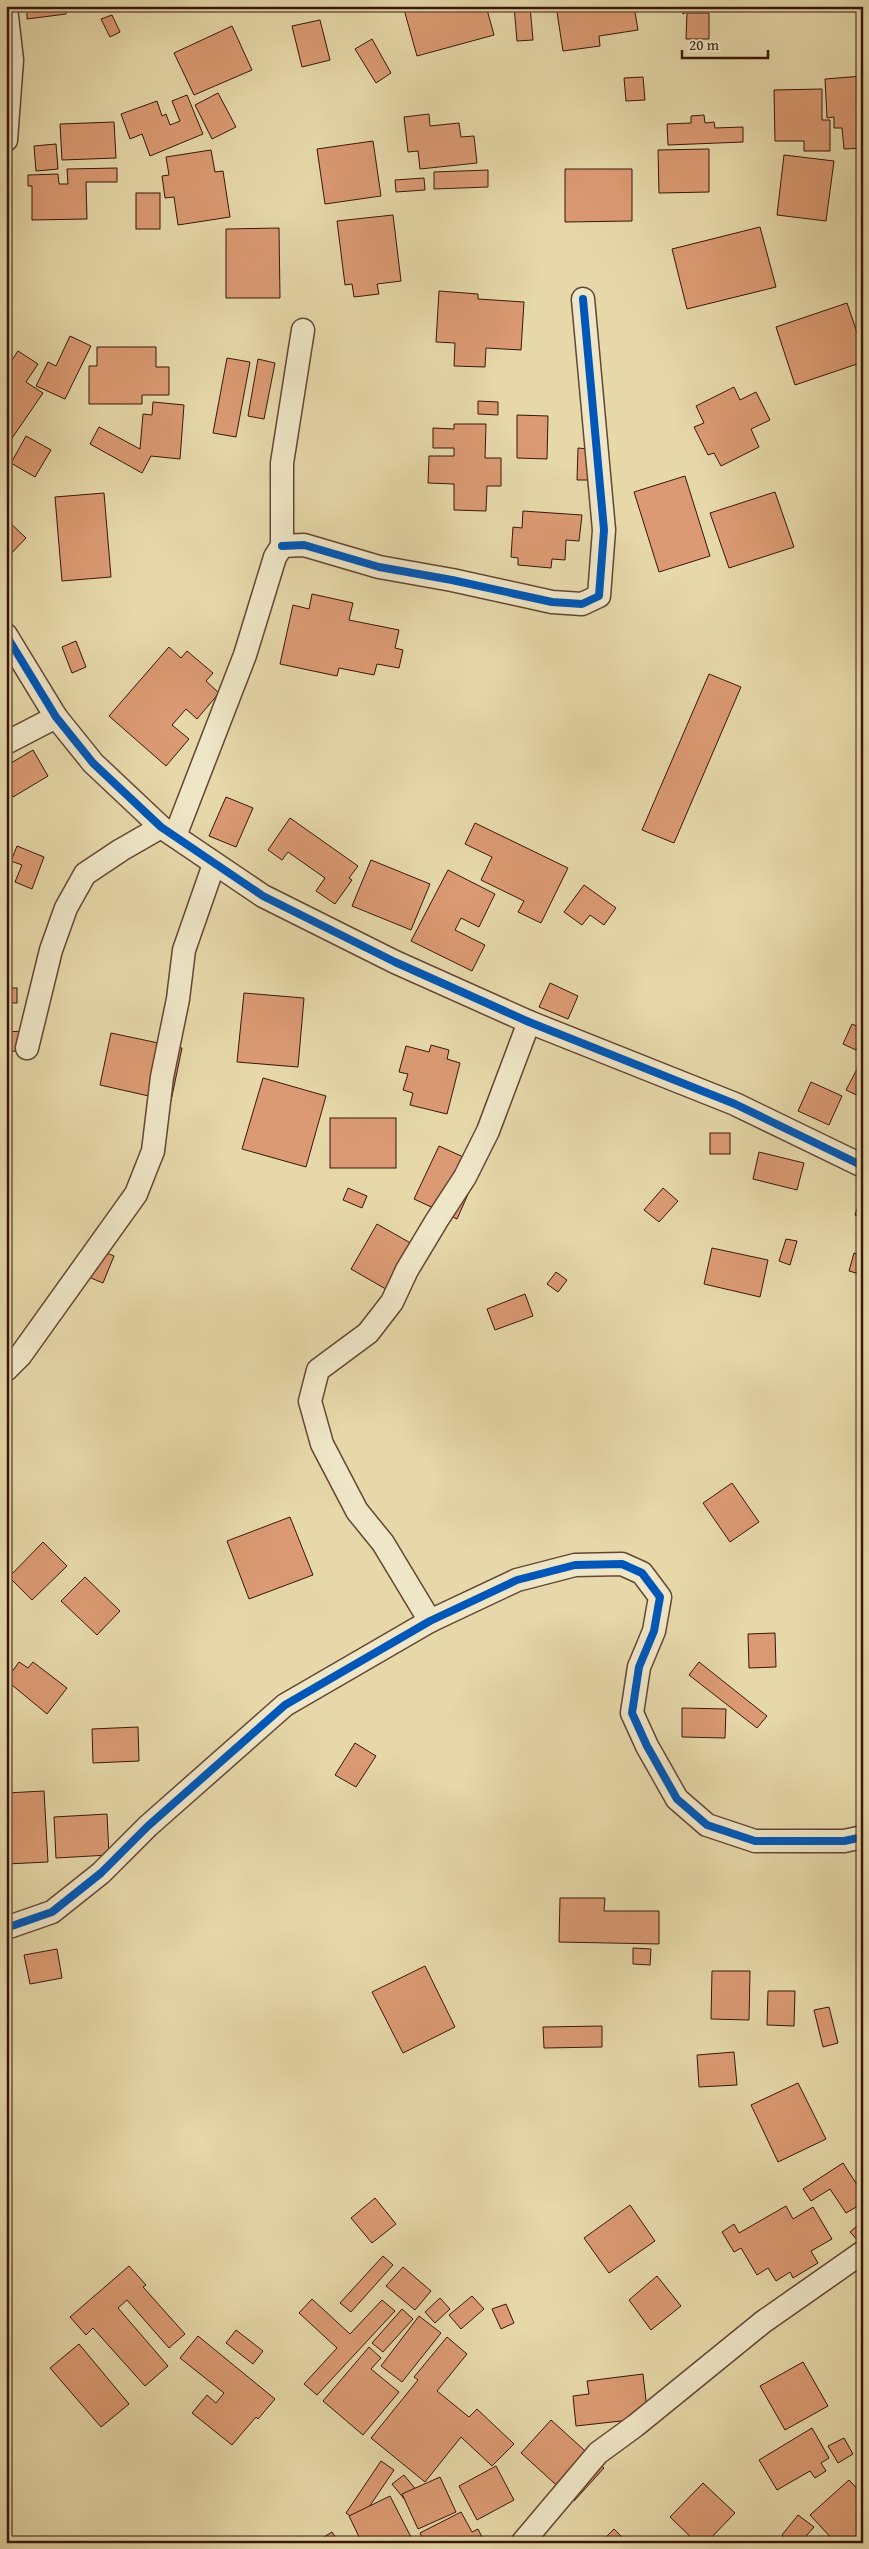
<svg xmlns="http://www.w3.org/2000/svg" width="869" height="2549" viewBox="0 0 869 2549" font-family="'Gentium Book Plus',serif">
  <rect width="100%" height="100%" fill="#e6d8a9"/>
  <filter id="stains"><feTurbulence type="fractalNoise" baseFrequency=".004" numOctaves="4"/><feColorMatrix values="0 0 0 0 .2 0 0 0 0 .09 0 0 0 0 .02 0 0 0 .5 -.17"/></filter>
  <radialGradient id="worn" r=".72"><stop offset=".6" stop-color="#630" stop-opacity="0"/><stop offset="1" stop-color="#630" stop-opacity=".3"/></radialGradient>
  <g fill="#db9a73" stroke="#38160a">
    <path d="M27 6H67L66 14 27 19Z"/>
    <path d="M403 6H486L494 35 417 56Z"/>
    <path d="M514 6H530L533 40 517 41Z"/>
    <path d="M556 6H634L638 30 599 36 600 46 563 51Z"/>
    <path d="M680 6H700L683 14Z"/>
    <path d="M687 13H709V39H686Z"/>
    <path d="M112 15 120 32 110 37 101 19Z"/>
    <path d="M320 20 330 60 302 67 292 26Z"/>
    <path d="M232 26 252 70 194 95 174 53Z"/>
    <path d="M372 39 391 73 376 83 355 49Z"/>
    <path d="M863 76V148L844 149 842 128H834V117L827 118 825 79Z"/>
    <path d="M643 77 645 100 626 101 624 78Z"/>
    <path d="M822 89V120H830V151H804V141H775L774 90Z"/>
    <path d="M218 93 236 127 212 139 195 105Z"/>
    <path d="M187 95 203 134 150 156 142 134 130 139 121 114 157 101 162 116 166 114 170 125 180 121 172 101Z"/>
    <path d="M429 114 430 126 459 123 461 137 474 136 477 163 420 169 418 151 408 152 404 117Z"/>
    <path d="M704 115 705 123 714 122 715 128 743 127V142L668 145 667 124 691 123V116Z"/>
    <path d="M114 122 116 158 62 160 60 124Z"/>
    <path d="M373 141 381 196 325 204 317 149Z"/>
    <path d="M56 144 58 169 36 171 34 146Z"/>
    <path d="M709 149V192L659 193 658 150Z"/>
    <path d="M211 150 215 172 223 171 230 217 178 225 174 197 165 198 162 176 169 175 166 157Z"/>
    <path d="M784 155 834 161 826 221 777 215Z"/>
    <path d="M117 168V182H86L87 219 32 220V186H28V175L58 174 59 184H68L67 169Z"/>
    <path d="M565 169H632V221L565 222Z"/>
    <path d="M488 170V187L434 189V172Z"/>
    <path d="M424 178 425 190 396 192 395 180Z"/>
    <rect x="136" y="193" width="24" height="36"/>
    <path d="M393 215 401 281 377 284 379 294 354 297 352 284 345 285 337 221Z"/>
    <path d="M760 227 776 287 687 309 672 249Z"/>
    <path d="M279 228 280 298H226V229Z"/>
    <path d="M439 291 478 294V299L524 302 521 350 486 348 485 367 454 366 455 343 436 342Z"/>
    <path d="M847 303 863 350V362L795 385 776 327Z"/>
    <path d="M70 336 91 346 65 399 36 386 48 362 56 366Z"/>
    <path d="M97 347H156V367H169V395H142V404H89V366H97Z"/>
    <path d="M18 351 38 364 26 382 43 393 6 447V369Z"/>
    <path d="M227 358 250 362 236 437 213 433Z"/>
    <path d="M258 359 275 363 264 419 248 416Z"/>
    <path d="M734 387 740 400 756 392 770 420 751 429 759 447 721 466 714 453 708 455 694 427 704 423 696 406Z"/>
    <path d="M478 401 498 402V415L478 414Z"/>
    <path d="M153 402 184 405 180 459 151 456 142 473 90 444 99 427 140 449 143 414 152 415Z"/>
    <path d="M517 415 548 416 547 459 517 458Z"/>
    <path d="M454 424H486L485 458H501V486H487L486 511 454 510V484L428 483 429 456H454V448H433V428L454 429Z"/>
    <path d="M26 436 51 450 35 477 11 463Z"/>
    <path d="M578 448 589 449V480H577Z"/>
    <path d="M685 476 710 556 659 572 634 492Z"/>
    <path d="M775 492 794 547 729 568 710 513Z"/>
    <path d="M104 493 111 577 62 581 55 497Z"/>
    <path d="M523 511 582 515 579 541 566 540 565 560 552 559 551 568 518 565V558L511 557 513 527 522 528Z"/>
    <path d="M6 519 26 538 7 558 6 557Z"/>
    <path d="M312 594 353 603 349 620 399 630 395 648 403 650 399 668 377 664 374 675 339 668 337 676 280 664 293 605 309 609Z"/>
    <path d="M76 641 86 667 72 673 62 647Z"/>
    <path d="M169 647 181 658 187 651 213 673 206 681 219 693 197 719 186 709 172 725 189 739 166 766 109 716Z"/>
    <path d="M709 674 741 687 674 843 642 830Z"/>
    <path d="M33 750 48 776 13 797 6 787V766Z"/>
    <path d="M226 797 253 808 236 847 209 836Z"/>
    <path d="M290 818 358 866 349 878 352 880 335 904 316 891 325 878 288 852 282 860 268 850Z"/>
    <path d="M475 823 568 868 541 923 518 912 524 901 481 880 492 857 465 844Z"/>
    <path d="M17 846 44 857 32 889 15 882 22 865 11 861Z"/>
    <path d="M371 860 430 884 411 930 352 906Z"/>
    <path d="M448 870 495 894 479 927 461 918 455 930 485 945 472 971 411 941Z"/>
    <path d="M584 885 616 908 604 925 590 915 582 925 564 912Z"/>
    <path d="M550 983 578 996 568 1019 539 1007Z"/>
    <rect x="6" y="988" width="11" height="15"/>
    <path d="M244 993 304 998 298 1067 237 1062Z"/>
    <path d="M852 1024 863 1029V1036L856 1050 843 1044Z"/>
    <path d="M24 1031 25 1050 6 1052V1032Z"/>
    <path d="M111 1033 182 1048 171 1101 100 1085Z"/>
    <path d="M431 1045 449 1050 447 1059 460 1063 447 1114 410 1105 413 1093 403 1090 408 1074 399 1072 406 1046 429 1052Z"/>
    <path d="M863 1058V1098L846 1090Z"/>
    <path d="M263 1078 326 1096 306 1167 242 1149Z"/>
    <path d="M811 1082 842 1096 829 1125 798 1111Z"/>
    <rect x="330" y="1118" width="66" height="50"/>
    <rect x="710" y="1133" width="20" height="21"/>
    <path d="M439 1146 481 1165 457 1219 414 1199Z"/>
    <path d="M759 1152 804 1163 797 1190 753 1179Z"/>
    <path d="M348 1188 367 1196 362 1208 343 1200Z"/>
    <path d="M663 1188 678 1201 659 1222 644 1210Z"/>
    <path d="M861 1196H863V1218L855 1215Z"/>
    <path d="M377 1224 430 1254 403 1299 351 1269Z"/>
    <path d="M786 1239 797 1241 790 1265 779 1261Z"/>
    <path d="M712 1248 768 1260 760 1297 704 1284Z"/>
    <path d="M97 1249 114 1256 103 1283 86 1276Z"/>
    <path d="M854 1253 863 1256V1275L849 1271Z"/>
    <path d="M556 1272 567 1280 558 1292 547 1284Z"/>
    <path d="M525 1294 533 1316 495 1330 487 1309Z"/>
    <path d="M732 1483 759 1522 730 1542 703 1503Z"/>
    <path d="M290 1517 313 1575 249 1599 227 1541Z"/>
    <path d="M43 1542 67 1566 32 1600 9 1577Z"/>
    <path d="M85 1577 120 1611 97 1635 61 1601Z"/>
    <path d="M775 1633 776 1667 749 1668 748 1634Z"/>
    <path d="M19 1662 28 1668 33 1662 67 1688 47 1714 6 1680Z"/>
    <path d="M699 1662 767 1716 757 1728 689 1675Z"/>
    <path d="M682 1708 726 1709 725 1738 682 1737Z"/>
    <path d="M138 1727 139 1761 93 1763 92 1729Z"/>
    <path d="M355 1743 376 1756 356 1787 335 1775Z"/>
    <path d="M44 1791 48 1862 6 1864V1793Z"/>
    <path d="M107 1814 109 1855 56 1858 54 1817Z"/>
    <path d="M560 1898H605L604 1911H659V1944L559 1942Z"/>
    <path d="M633 1948 651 1949 650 1965 633 1964Z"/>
    <path d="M57 1949 62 1978 30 1984 24 1955Z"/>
    <path d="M425 1966 455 2027 403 2053 372 1992Z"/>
    <path d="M712 1971H750L749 2020 711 2019Z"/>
    <path d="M768 1991H795L794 2026 767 2025Z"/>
    <path d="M829 2007 838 2043 823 2047 814 2010Z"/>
    <path d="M602 2026V2047L544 2048 543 2027Z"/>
    <path d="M734 2052 737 2085 699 2087 697 2055Z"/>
    <path d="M798 2083 826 2139 778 2162 751 2105Z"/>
    <path d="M858 2100H863V2153L861 2154Z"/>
    <path d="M843 2163 863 2194V2203L846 2213 830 2189 811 2201 803 2189Z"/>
    <path d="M375 2198 396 2224 372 2243 351 2218Z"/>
    <path d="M630 2205 655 2241 609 2273 584 2238Z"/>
    <path d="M786 2206 793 2219 813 2207 832 2239 811 2251 818 2263 793 2278 790 2272 776 2281 768 2268 757 2275 741 2248 734 2252 722 2232 734 2224 739 2233Z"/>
    <path d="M863 2221V2246L850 2232Z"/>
    <path d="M383 2256 393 2265 351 2312 340 2303Z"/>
    <path d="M129 2266 146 2285 143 2287 185 2334 169 2348 127 2300 118 2308 168 2366 145 2386 93 2328 86 2335 70 2317Z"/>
    <path d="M403 2267 431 2291 415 2310 386 2286Z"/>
    <path d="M657 2276 681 2306 651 2330 629 2300Z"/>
    <path d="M472 2296 484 2309 461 2329 449 2315Z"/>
    <path d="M440 2298 450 2309 435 2323 425 2312Z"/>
    <path d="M312 2299 350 2334 382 2300 395 2311 317 2395 304 2384 337 2348 299 2313Z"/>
    <path d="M506 2304 514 2323 501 2329 492 2309Z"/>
    <path d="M402 2309 413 2319 383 2352 372 2343Z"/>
    <path d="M419 2316 441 2333 402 2382 381 2366Z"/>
    <path d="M236 2330 263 2351 253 2364 226 2343Z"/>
    <path d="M198 2336 275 2399 258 2419 256 2417 232 2445 192 2413 207 2395 216 2403 224 2393 180 2358Z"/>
    <path d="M447 2337 467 2354 437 2391 469 2417 477 2409 514 2444 492 2466 461 2437 425 2482 371 2438 418 2380 414 2377Z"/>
    <path d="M79 2344 129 2404 101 2427 50 2368Z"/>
    <path d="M369 2347 381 2358 371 2369 399 2392 363 2435 323 2401Z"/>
    <path d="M803 2362 828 2406 785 2430 760 2386Z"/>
    <path d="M643 2374 648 2418 576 2426 573 2396 589 2394 587 2381Z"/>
    <path d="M551 2420 604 2468 574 2501 521 2453Z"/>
    <path d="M812 2428 829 2458 821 2463 826 2471 815 2478 810 2471 777 2490 759 2460Z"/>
    <path d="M844 2438 853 2454 838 2463 828 2446Z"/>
    <path d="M381 2461 394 2470 359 2522 346 2513Z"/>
    <path d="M496 2466 514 2500 477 2520 459 2486Z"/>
    <path d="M404 2475 426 2502 414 2511 392 2484Z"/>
    <path d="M440 2477 456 2512 418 2529 402 2494Z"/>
    <path d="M849 2480 863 2495V2543H844L839 2538 835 2542 810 2515Z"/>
    <path d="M703 2483 735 2513 706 2543H697L670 2517Z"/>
    <path d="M390 2496 414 2543H362L349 2516Z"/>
    <path d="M461 2512 472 2532 478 2529 485 2543H425L420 2533Z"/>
    <path d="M798 2515 814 2527 800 2543H791L782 2535Z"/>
    <path d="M614 2529 628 2543H600Z"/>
    <path d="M332 2532 339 2543H314Z"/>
  </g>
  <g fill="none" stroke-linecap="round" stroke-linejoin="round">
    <g stroke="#644632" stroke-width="25">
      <g id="minor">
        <path d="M6 8 12 60 6 140"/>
        <path d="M282 546 304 545 379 567 452 580 552 602 582 604 599 596 604 530 583 299"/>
        <path d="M6 635 56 717 93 763 161 827 263 896 395 962 529 1022 735 1104 863 1166"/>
        <path d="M6 743 56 717"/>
        <path d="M175 836 245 655 275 557 282 546V463L303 330"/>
        <path d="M27 1048 51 950 66 908 85 874 121 850 161 827"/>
        <path d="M6 1370 20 1356 136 1194 153 1151 162 1077 178 999 184 950 214 864"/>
        <path d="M430 1621 383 1543 357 1511 322 1444 310 1401 318 1370 368 1333 392 1302 407 1270 437 1220 465 1177 488 1131 529 1022"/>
        <path d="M6 1928 52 1912 101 1873 148 1826 285 1705 430 1621 517 1580 575 1565 622 1564 642 1573 660 1597 654 1631 639 1667 632 1713 647 1746 677 1799 707 1825 755 1841H844L863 1837"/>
        <path d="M522 2543 598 2453 635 2426 763 2322 863 2252"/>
      </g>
    </g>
    <use href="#minor" stroke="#efe6c7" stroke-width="22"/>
    <g stroke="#efe6c7" stroke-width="11">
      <g id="cycleway">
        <path d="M282 546 304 545 379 567 452 580 552 602 582 604 599 596 604 530 583 299"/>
        <path d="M6 635 56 717 93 763 161 827 263 896 395 962 529 1022 735 1104 863 1166"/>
        <path d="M6 1928 52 1912 101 1873 148 1826 285 1705 430 1621 517 1580 575 1565 622 1564 642 1573 660 1597 654 1631 639 1667 632 1713 647 1746 677 1799 707 1825 755 1841H844L863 1837"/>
      </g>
    </g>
    <use href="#cycleway" stroke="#0057b8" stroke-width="8"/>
  </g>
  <rect width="869" height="2549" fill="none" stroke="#e6d8a9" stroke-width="25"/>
  <rect x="8" y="8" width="854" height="2534" fill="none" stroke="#38160a" stroke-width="2.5"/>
  <rect x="12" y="12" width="844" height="2524" fill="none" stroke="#38160a"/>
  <path d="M682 50v8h86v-8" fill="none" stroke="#38160a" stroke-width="2.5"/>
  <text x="689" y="50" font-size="15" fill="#38160a" stroke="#efe6c7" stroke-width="4" paint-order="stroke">20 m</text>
  <rect width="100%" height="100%" filter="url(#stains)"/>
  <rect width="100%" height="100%" fill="url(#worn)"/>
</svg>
